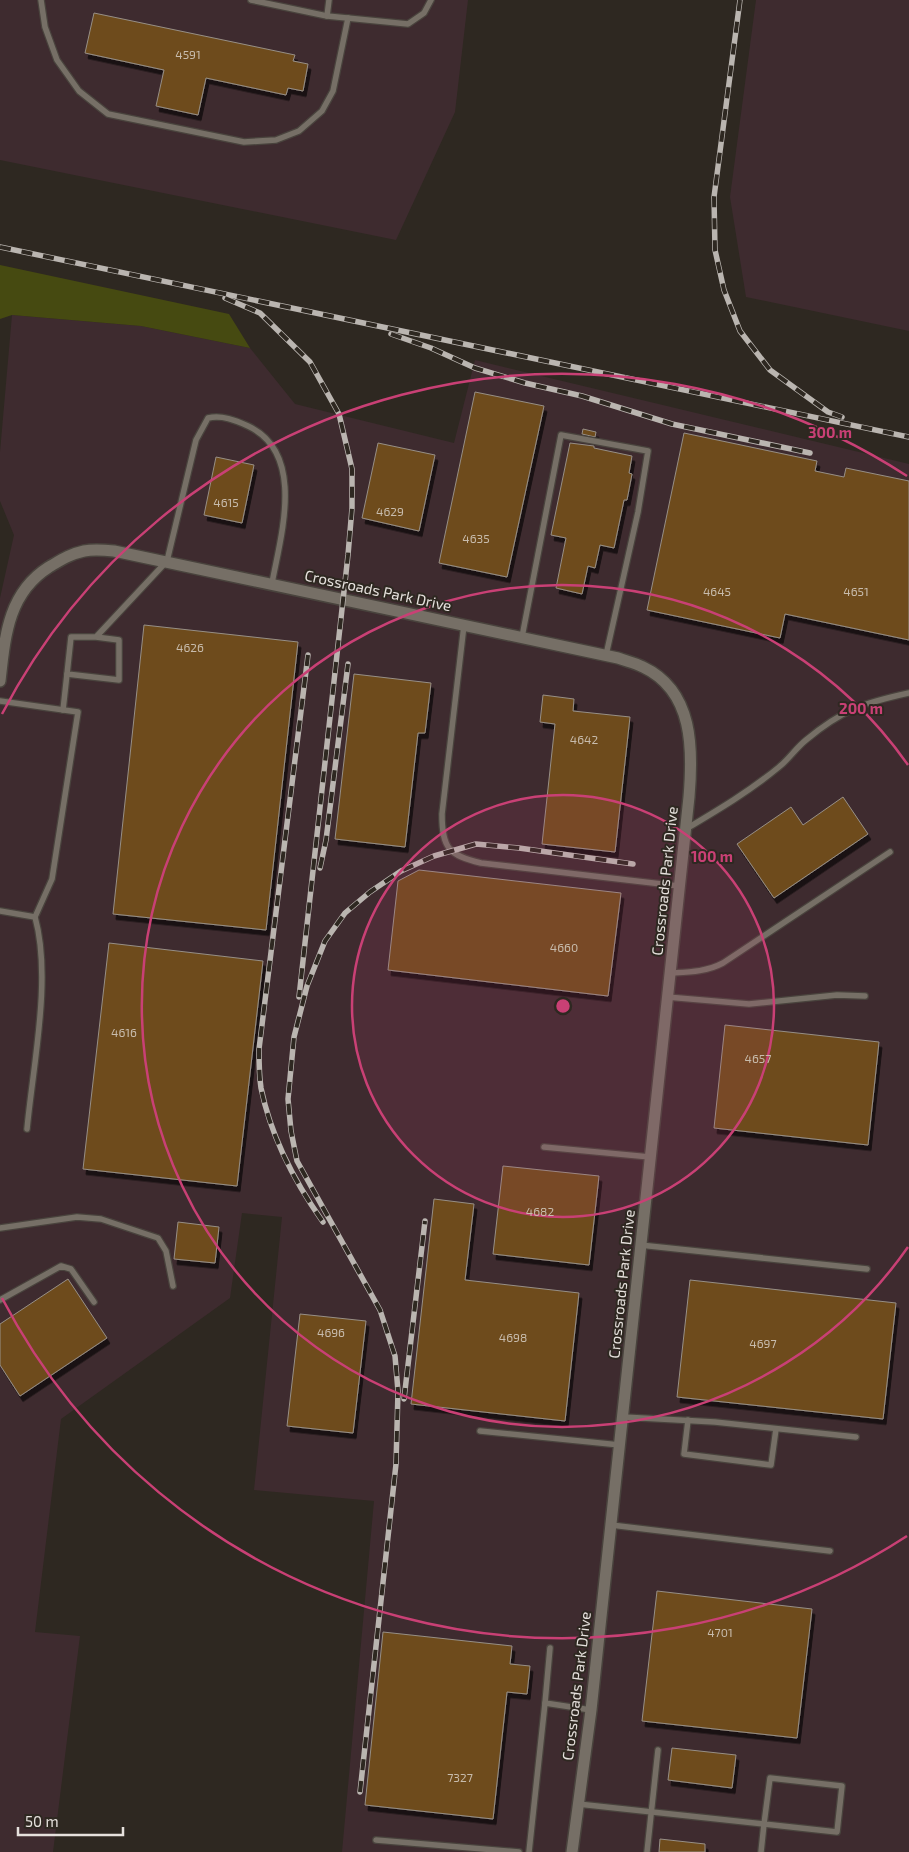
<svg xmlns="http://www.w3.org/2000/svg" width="909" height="1852" viewBox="0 0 909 1852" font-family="'Exo 2',sans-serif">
  <defs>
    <filter id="shadow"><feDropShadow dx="3" dy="5.5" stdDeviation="0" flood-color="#0009"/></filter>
  </defs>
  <rect width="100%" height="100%" fill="#2e2821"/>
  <g fill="#3e2b2f">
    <path d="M0 0H468L455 112 396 240 0 160Z"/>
    <path d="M756 0H909V331L746 297 730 197Z"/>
    <path d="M12 315 141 326 250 348 295 404 454 443 475 360 909 464V1852H342L374 1501 254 1490 282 1217 242 1213 230 1298 61 1419 35 1632 80 1636 53 1852H0V598L14 535 0 501V452Z"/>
  </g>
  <path fill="#464a11" d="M0 265 229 314 250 348 141 326 12 315 0 319Z"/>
  <g fill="#6e4c1d" stroke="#978f86" filter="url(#shadow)">
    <path d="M94 13 295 55 293 61 308 64 303 91 288 88 286 95 206 78 198 115 156 106 164 70 85 53Z"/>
    <path d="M475 392 544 406 507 577 439 563Z"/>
    <path d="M583 429 596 432 595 437 582 434Z"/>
    <path d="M684 433 817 461 815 471 844 477 846 468 909 481V640L785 614 780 638 647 610Z"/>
    <path d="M378 443 435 455 419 531 362 518Z"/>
    <path d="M570 443 594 446V448L632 456 629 473 632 474 627 500H624L614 548 600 545 595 568 588 566 582 594 556 588 566 538 551 535Z"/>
    <path d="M216 457 254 465 242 523 204 515Z"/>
    <path d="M144 625 298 642 266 930 113 914Z"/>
    <path d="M354 674 431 683 425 733H418L405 847 335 839Z"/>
    <path d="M543 695 574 699 573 711 630 717 615 852 542 844 555 724 540 722Z"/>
    <path d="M843 797 868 834 774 898 737 844 791 807 803 825Z"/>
    <path d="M419 870 621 893 608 996 388 970 398 881Z"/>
    <path d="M109 943 263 961 237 1186 83 1169Z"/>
    <path d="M725 1025 879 1042 868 1145 714 1128Z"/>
    <path d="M503 1166 599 1176 589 1265 493 1254Z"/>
    <path d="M434 1199 474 1204 465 1280 579 1293 565 1421 411 1404Z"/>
    <path d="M178 1222 219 1227 215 1263 174 1259Z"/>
    <path d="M68 1279 107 1338 20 1396 0 1365V1324Z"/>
    <path d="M690 1280 896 1303 883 1419 677 1397Z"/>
    <path d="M300 1314 366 1321 353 1433 287 1426Z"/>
    <path d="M657 1591 812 1609 797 1738 642 1721Z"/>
    <path d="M383 1632 512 1646 510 1664 530 1666 527 1694 507 1692 493 1819 365 1805Z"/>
    <path d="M672 1748 736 1755 732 1788 668 1780Z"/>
    <path d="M660 1839 705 1844V1852H659Z"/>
  </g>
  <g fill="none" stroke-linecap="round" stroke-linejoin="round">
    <g stroke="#49433d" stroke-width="8">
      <g id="lane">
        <path d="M41 0 45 27 57 60 79 91 108 114 244 142 276 140 299 131 322 111 333 91 348 18"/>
        <path d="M251 0 327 16 408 24 424 13 431 0"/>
        <path d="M327 16 329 0"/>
        <path d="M464 625 442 814C442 849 449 855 481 863L679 886"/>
        <path d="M96 637 119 640V680L67 674 71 637H96L167 561 196 440 208 418C222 415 235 420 248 426 306 453 281 535 272 583"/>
        <path d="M522 637 561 435 648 451 638 512 606 655"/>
        <path d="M0 701 78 712 52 879 35 917"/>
        <path d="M63 710 67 674"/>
        <path d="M686 829C718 810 750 791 779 767 789 759 796 748 806 740 842 710 863 703 909 693"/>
        <path d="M0 911 35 917C52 978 33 1065 27 1129"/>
        <path d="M670 973C689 972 706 972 723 963L890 852"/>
        <path d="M667 997 749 1004 837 995 865 996"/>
        <path d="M544 1147 650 1157"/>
        <path d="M0 1228 77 1217 101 1219 158 1238 166 1251 173 1286"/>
        <path d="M640 1245 867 1269"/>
        <path d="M0 1300 61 1266 71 1269 94 1302"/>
        <path d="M623 1417 715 1422 856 1437"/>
        <path d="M688 1420 684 1454 771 1465 776 1429"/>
        <path d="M480 1431 620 1445"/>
        <path d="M611 1525 830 1551"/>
        <path d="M545 1703 550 1648"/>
        <path d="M770 1778 842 1786 837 1832 764 1824Z"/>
        <path d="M578 1804 764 1824 761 1852"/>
        <path d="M376 1840 519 1852"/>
        <path d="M529 1852 545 1703 591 1710"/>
        <path d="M647 1852 658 1750"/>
      </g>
    </g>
    <g stroke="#49433d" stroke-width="14">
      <path id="street" d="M0 681C5 636 8 593 49 567 61 560 70 554 84 551 93 549 105 550 114 551L618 658C626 661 635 663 643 667 694 691 693 750 689 797L591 1710 572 1852"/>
    </g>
    <use href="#lane" stroke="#766f66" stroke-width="5.5"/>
    <use href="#street" stroke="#766f66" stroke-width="11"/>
    <g stroke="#bab5b0" stroke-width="5.5">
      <g id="rail">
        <path d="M740 0 714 197 715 250 724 290 740 331 770 370 828 412 842 417"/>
        <path d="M0 247 909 437"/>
        <path d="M225 298 260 313 310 362 339 414 352 469V508L348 555 299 997"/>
        <path d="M391 334 431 348 475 368 525 383 582 396 672 424 810 453"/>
        <path d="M308 655 259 1049C259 1062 259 1075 261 1088 271 1137 294 1181 323 1222"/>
        <path d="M320 868 326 840 348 664"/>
        <path d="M404 1399 425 1221"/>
        <path d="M360 1792 396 1464 398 1391 395 1356 380 1310 297 1161 291 1131 288 1099 294 1037 307 986 325 941 345 913 370 892 401 871 434 856 476 844 519 848 633 864"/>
      </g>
    </g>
    <use href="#rail" stroke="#2e2821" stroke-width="4" stroke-dasharray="11" stroke-linecap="butt"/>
  </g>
  <circle cx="563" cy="1006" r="211" fill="#c94075" fill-opacity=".12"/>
  <g fill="none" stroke="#c94075" stroke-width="2.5">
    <circle cx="563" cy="1006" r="211"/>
    <path d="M908 1247A421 421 0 1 1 908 765"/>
    <path d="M907 1536A632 632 0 0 1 2 1298M2 714A632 632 0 0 1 907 476"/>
  </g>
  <g text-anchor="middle" stroke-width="4" stroke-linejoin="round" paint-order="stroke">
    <g font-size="12" fill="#c8bcad">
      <text x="188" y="59">4591</text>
      <text x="226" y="507">4615</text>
      <text x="390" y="516">4629</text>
      <text x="476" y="543">4635</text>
      <text x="717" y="596">4645</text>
      <text x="856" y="596">4651</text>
      <text x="190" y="652">4626</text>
      <text x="584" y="744">4642</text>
      <text x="564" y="952">4660</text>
      <text x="124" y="1037">4616</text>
      <text x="758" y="1063">4657</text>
      <text x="540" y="1216">4682</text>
      <text x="331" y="1337">4696</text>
      <text x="513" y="1342">4698</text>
      <text x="763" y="1348">4697</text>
      <text x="720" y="1637">4701</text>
      <text x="460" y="1782">7327</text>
    </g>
    <g font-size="15" fill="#e6e1dd" stroke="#2e2821">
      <text transform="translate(378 591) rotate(12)" y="5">Crossroads Park Drive</text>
      <text transform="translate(665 881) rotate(-84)" y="5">Crossroads Park Drive</text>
      <text transform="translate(622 1284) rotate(-84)" y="5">Crossroads Park Drive</text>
      <text transform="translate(577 1686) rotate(-83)" y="5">Crossroads Park Drive</text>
    </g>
  </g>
  <circle cx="563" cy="1006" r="8" fill="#c94075" stroke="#2e2821" stroke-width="2.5"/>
  <g font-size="15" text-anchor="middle" font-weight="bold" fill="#c94075" stroke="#2e2821" stroke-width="4" stroke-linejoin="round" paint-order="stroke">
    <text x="830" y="438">300 m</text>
    <text x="861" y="714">200 m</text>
    <text x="712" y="862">100 m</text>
  </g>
  <path d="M18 1827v8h105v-8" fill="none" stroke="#e6e1dd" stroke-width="2.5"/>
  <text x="25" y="1827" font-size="15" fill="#e6e1dd" stroke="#2e2821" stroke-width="4" paint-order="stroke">50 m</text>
</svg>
